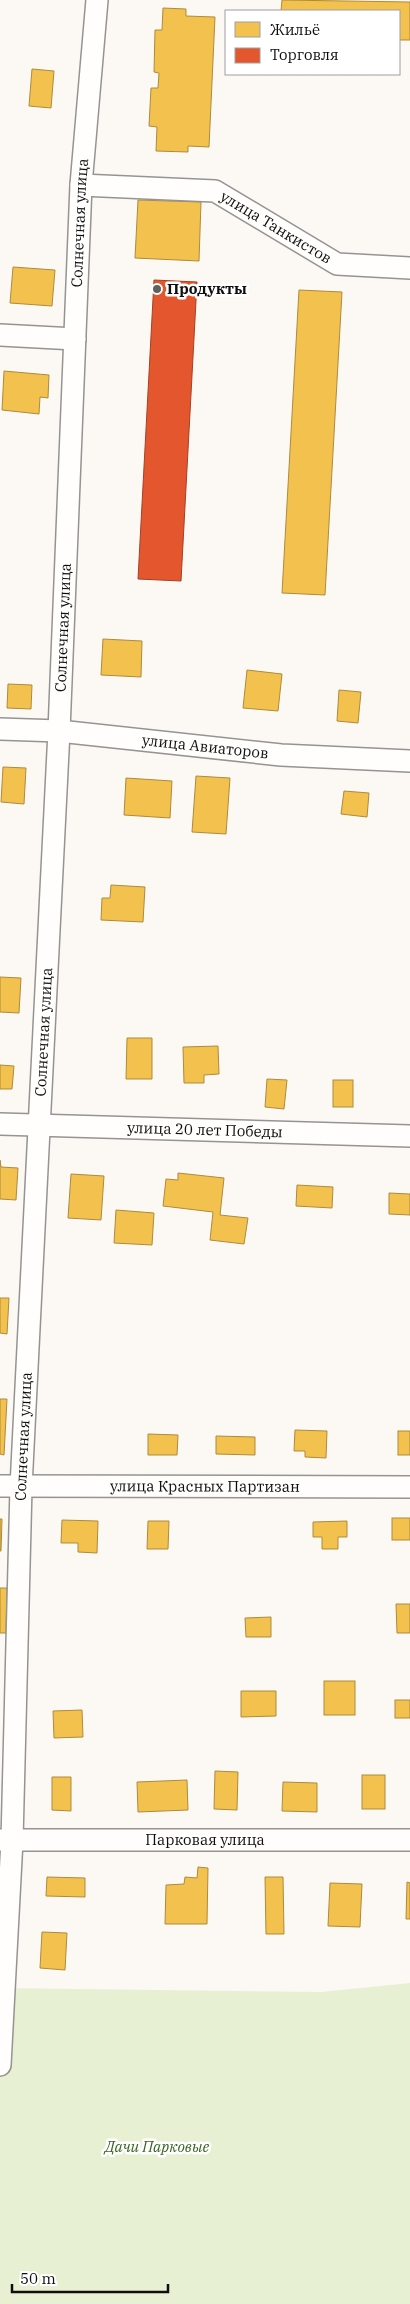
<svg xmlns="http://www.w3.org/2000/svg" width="410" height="2304" viewBox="0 0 410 2304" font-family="'IBM Plex Serif',serif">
  <rect width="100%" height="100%" fill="#fcf9f4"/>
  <path fill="#e8f0d4" d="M410 1983V2304H0V1988L321 1992Z"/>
  <g fill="#f2c14e" stroke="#ae8b3b">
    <path d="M282 0 410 2V40H399V11H281Z"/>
    <path d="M163 8 186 9V16L215 17 209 147 188 146V152L156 151 157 127 149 126 151 88H158L159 73 154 72 155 30H162Z"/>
    <path d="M32 69 54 71 51 108 29 106Z"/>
    <path d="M138 200 201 202 199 261 135 258Z"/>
    <path d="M13 267 55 270 52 306 10 303Z"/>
    <path d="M299 290 342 292 325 595 282 593Z"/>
    <path d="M4 371 49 375 48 398 40 397 39 414 2 410Z"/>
    <path d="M103 639 142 641 141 677 101 675Z"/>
    <path d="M247 670 282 674 278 711 243 708Z"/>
    <path d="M8 684 32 685 31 709 7 708Z"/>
    <path d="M339 690 361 692 358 723 337 721Z"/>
    <path d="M3 767 26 768 24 804 1 802Z"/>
    <path d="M196 776 230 778 226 834 192 832Z"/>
    <path d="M126 778 172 781 170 818 124 815Z"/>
    <path d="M344 791 369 793 367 817 341 814Z"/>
    <path d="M111 885 145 887 143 922 101 920 102 898H110Z"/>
    <path d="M0 977 21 978 19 1013 0 1012Z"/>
    <path d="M127 1038H152V1079H126Z"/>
    <path d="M218 1046 219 1074 204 1075V1083H184L183 1047Z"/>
    <path d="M0 1065 14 1066 12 1089H0Z"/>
    <path d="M267 1079 287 1080 284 1109 265 1107Z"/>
    <rect x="333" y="1080" width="20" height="27"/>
    <path d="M0 1160 1 1167 18 1168 16 1200 0 1199Z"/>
    <path d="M178 1173 224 1178 220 1215 248 1218 244 1244 210 1240 213 1212 163 1206 166 1179 178 1180Z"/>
    <path d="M71 1174 104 1176 101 1220 68 1218Z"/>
    <path d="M297 1185 333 1187 332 1208 296 1206Z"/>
    <path d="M389 1193 410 1194V1215L389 1214Z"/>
    <path d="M116 1210 154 1213 152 1245 114 1243Z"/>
    <path d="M0 1298H9L7 1334 0 1333Z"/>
    <path d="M0 1399H7L4 1455 0 1454Z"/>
    <path d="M295 1430 327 1431 326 1458 305 1457V1451H294Z"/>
    <rect x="398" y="1431" width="12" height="24"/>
    <path d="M148 1434 178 1435 177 1455H148Z"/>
    <path d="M216 1436 255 1437V1455L216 1454Z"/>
    <rect x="392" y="1518" width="18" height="22"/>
    <path d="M0 1519H2L1 1551H0Z"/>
    <path d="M62 1520 98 1521 97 1553 78 1552V1543H61Z"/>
    <path d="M148 1521H169L168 1549H147Z"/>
    <path d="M347 1521V1537H338V1549H322V1537H313V1522Z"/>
    <path d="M0 1588H7L6 1633H0Z"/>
    <path d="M396 1604H410V1633H397Z"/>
    <path d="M271 1617V1637H246L245 1618Z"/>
    <rect x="324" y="1681" width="31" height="34"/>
    <path d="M241 1691H276V1716L241 1717Z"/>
    <rect x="395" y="1700" width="15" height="18"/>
    <path d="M82 1710 83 1737 54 1738 53 1711Z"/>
    <path d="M215 1771 238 1772 237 1810 214 1809Z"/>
    <rect x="362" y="1775" width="23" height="34"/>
    <path d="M52 1777H71V1811L52 1810Z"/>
    <path d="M187 1780 188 1810 138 1812 137 1782Z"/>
    <path d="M283 1782 317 1783V1812L282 1811Z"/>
    <path d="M198 1867 208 1868 207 1924H165L166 1885 184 1884 185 1877 197 1878Z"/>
    <path d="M47 1877 85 1878V1897L46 1896Z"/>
    <path d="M265 1877H283L284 1934H266Z"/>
    <path d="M407 1882 410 1883V1919H406Z"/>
    <path d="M330 1883 362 1884 360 1927 328 1926Z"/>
    <path d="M42 1932 67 1933 65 1970 40 1968Z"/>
  </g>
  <path fill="#e4572e" stroke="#a44124" d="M154 280 197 282 181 581 138 579Z"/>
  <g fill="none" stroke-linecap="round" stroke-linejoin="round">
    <g stroke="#959492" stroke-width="24">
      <g id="minor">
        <path id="s1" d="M81 185 215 191 337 264 410 268"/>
        <path d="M0 335 75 339"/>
        <path id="s2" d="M0 729 59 731 281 755 410 761"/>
        <path id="s3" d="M0 1124 410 1136"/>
        <path id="s4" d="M0 1486 410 1487"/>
        <path id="s5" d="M0 1840H410"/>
        <path id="s6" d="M0 2065 12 1840 21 1487 59 731 81 185 97 0"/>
      </g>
    </g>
    <use href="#minor" stroke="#fffefd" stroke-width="21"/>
  </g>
  <circle fill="#61605e" stroke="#fff" stroke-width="2" cx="157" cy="289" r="5"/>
  <g text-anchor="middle" stroke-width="5" stroke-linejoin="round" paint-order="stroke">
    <g font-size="15" fill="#0e0e0e" stroke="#fff">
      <text dy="5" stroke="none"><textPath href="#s6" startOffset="1844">Солнечная улица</textPath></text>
      <text dy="5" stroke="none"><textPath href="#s1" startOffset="205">улица Танкистов</textPath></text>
      <text dy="5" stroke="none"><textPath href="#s6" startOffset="1439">Солнечная улица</textPath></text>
      <text dy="5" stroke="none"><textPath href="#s2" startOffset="206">улица Авиаторов</textPath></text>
      <text dy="5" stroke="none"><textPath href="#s6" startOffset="1034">Солнечная улица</textPath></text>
      <text dy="5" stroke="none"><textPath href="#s3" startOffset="205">улица 20 лет Победы</textPath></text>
      <text dy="5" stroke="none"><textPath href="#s6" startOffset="629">Солнечная улица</textPath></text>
      <text dy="5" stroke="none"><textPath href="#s4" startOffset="205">улица Красных Партизан</textPath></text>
      <text dy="5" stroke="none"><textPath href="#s5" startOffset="205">Парковая улица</textPath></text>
    </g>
    <g font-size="15" font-weight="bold" fill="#0e0e0e" stroke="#fff" text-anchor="start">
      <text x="167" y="294">Продукты</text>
    </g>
    <g font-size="15" font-style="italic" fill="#366520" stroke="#fff">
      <text x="157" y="2152">Дачи Парковые</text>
    </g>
  </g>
  <rect x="225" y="10" width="175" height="65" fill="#ffffff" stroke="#9f9f9f"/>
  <rect x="235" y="22" width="25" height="15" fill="#f2c14e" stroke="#9f9f9f"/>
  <text x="270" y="35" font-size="15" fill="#0e0e0e">Жильё</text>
  <rect x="235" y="48" width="25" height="15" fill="#e4572e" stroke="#9f9f9f"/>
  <text x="270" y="60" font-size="15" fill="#0e0e0e">Торговля</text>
  <path d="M12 2284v8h156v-8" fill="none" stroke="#0e0e0e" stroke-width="2.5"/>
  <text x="20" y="2284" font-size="15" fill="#0e0e0e" stroke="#ffffff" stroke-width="4" paint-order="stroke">50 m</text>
</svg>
